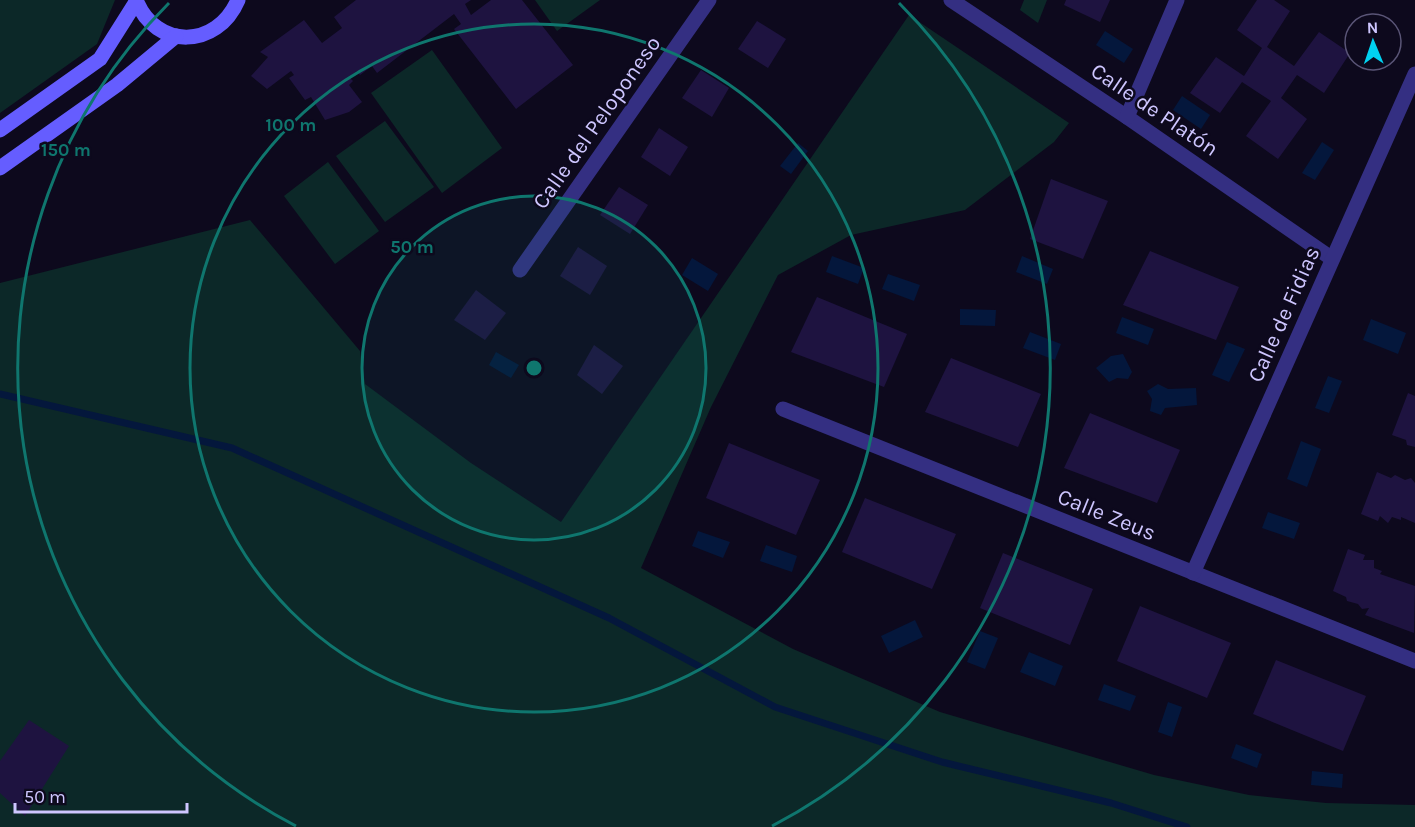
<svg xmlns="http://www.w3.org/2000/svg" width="1415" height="827" viewBox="0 0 1415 827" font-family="Karla,sans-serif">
  <rect width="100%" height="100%" fill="#0d091d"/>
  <g fill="#0c2828">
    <path d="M0 0H115L97 44 0 113Z"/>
    <path d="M535 0H600L557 31Z"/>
    <path d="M1024 0H1047L1038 23 1020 10Z"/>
    <path d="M909 15 1069 123 1054 142 965 210 851 235 778 275 711 407 641 568 793 649 940 712 1154 775 1249 795 1326 803 1415 805V827H0V283L250 220 360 351 365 384 471 463 561 522Z"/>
    <path d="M432 50 502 148 442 193 371 93Z"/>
    <path d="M385 121 434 187 385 222 336 156Z"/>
    <path d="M328 162 379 231 335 264 284 196Z"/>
  </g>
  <g fill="#04173c">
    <path d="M1105 31 1133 49 1124 63 1096 45Z"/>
    <path d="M1182 96 1210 115 1201 129 1173 110Z"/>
    <path d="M1322 142 1334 150 1315 180 1302 173Z"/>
    <path d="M798 143 808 151 791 174 780 166Z"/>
    <path d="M832 256 864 268 858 284 826 272Z"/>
    <path d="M1022 256 1053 269 1047 284 1016 272Z"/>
    <path d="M692 258 718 274 708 291 682 275Z"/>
    <path d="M888 274 920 285 914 301 882 289Z"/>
    <path d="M960 309 996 310 995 326 960 325Z"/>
    <path d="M1122 317 1154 329 1148 345 1116 333Z"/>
    <path d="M1371 319 1406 333 1398 354 1363 340Z"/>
    <path d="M1030 332 1061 344 1055 360 1023 348Z"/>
    <path d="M1227 342 1245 349 1229 382 1212 375Z"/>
    <path d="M496 352 519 365 511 378 489 365Z"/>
    <path d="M1123 354 1132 372 1128 379 1117 378 1109 382 1096 368 1111 356Z"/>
    <path d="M1328 376 1342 381 1329 413 1315 408Z"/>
    <path d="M1158 384 1168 389 1196 388 1197 405 1165 408 1161 415 1150 411 1152 399 1147 391Z"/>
    <path d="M1301 441 1321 449 1307 487 1287 479Z"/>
    <path d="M1268 512 1300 523 1294 539 1262 528Z"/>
    <path d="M698 531 730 542 723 558 692 546Z"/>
    <path d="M766 545 797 556 792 572 760 561Z"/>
    <path d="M915 620 923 637 889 653 881 636Z"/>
    <path d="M980 631 998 638 985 669 967 662Z"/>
    <path d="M1029 652 1063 666 1055 686 1020 672Z"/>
    <path d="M1104 684 1136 696 1130 711 1098 700Z"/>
    <path d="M1168 702 1182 707 1172 737 1158 732Z"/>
    <path d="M1236 744 1262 754 1257 768 1231 758Z"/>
    <path d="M1312 771 1343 774 1342 788 1311 785Z"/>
  </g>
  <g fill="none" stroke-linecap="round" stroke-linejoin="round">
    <path stroke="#04173c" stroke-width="7" d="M0 394 232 448 609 618 775 707 942 762 1111 803 1187 827"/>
  </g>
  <g fill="#1e1340">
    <path d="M356 0H471L465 4 471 15 491 0H522L573 65 516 109 454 29 461 24 454 14 377 73 372 66 360 75 357 71 349 77 353 81 349 85 362 102 349 112 325 120 311 97 305 100 289 78 294 75 291 71 267 89 251 76 268 57 260 52 304 20 322 43 342 28 334 17Z"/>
    <path d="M1066 0H1110L1100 22 1064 5Z"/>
    <path d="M1257 0H1274L1290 11 1267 47 1294 66 1319 32 1350 53 1324 93 1297 75 1281 98 1307 119 1278 159 1246 136 1271 101 1242 82 1220 113 1190 93 1216 57 1244 76 1262 48 1237 30Z"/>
    <path d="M757 21 786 39 768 68 738 49Z"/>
    <path d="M701 70 729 88 712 117 682 98Z"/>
    <path d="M659 128 688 147 670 176 641 157Z"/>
    <path d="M1051 179 1108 201 1083 259 1030 239Z"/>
    <path d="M619 187 648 205 630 234 600 215Z"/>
    <path d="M578 247 607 266 590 295 560 276Z"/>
    <path d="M1150 251 1239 287 1216 340 1123 305Z"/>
    <path d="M476 290 506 313 485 340 454 320Z"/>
    <path d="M817 297 907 334 884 387 791 352Z"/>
    <path d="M594 345 623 366 602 394 577 375Z"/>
    <path d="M951 358 1041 394 1018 447 925 412Z"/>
    <path d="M1408 393 1415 396V447L1407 445 1406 440 1392 435Z"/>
    <path d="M1090 413 1180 450 1157 503 1064 468Z"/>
    <path d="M729 443 820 480 796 535 706 498Z"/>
    <path d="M1377 472 1391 478 1395 475 1405 480 1411 478 1415 483V523L1401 517V520L1392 517 1388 523 1380 516 1378 521 1361 514Z"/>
    <path d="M865 498 956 534 932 589 842 552Z"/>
    <path d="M1348 549 1365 555 1363 560H1374V568L1382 571 1380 574 1415 586 1414 633 1365 615 1369 608 1362 609 1358 604 1347 601 1346 597 1333 591Z"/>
    <path d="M1003 553 1093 589 1070 645 980 608Z"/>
    <path d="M1140 606 1231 643 1207 698 1117 661Z"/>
    <path d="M1276 660 1366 696 1343 751 1253 714Z"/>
    <path d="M29 720 69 746 25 816 0 793V761Z"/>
  </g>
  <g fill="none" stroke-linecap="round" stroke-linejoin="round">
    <g stroke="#342f82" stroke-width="15">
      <path d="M951 0 1127 117 1331 258"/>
      <path d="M1127 117 1177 0"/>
      <path d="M520 270 709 0"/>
      <path d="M783 409 1415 661"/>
      <path d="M1193 573 1415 74"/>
    </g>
    <g stroke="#655dff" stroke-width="15">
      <path d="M136 0C156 50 217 49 238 0"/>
      <path d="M0 130 100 59 136 2"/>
      <path d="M0 168 117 85 176 36"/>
    </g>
  </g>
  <circle cx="534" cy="368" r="172" fill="#0f766e" fill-opacity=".12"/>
  <g fill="none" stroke="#0f766e" stroke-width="3">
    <circle cx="534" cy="368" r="172"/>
    <circle cx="534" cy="368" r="344"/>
    <path d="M296 826A516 516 0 0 1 169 3M899 3A516 516 0 0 1 772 826"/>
  </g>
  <g text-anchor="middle" stroke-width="5" stroke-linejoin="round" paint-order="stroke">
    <g font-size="22" fill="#cec6ff" stroke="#0d091d">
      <text transform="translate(1155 109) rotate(34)" y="8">Calle de Platón</text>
      <text transform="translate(596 122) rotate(-55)" y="8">Calle del Peloponeso</text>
      <text transform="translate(1283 314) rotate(-66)" y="8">Calle de Fidias</text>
      <text transform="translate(1107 514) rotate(22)" y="8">Calle Zeus</text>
    </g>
  </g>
  <circle cx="534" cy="368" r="9" fill="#0f766e" stroke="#0d091d" stroke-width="3"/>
  <g font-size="18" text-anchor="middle" font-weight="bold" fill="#0f766e" stroke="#0d091d" stroke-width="5" stroke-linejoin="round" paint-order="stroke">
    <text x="291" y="131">100 m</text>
    <text x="66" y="156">150 m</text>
    <text x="412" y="253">50 m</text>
  </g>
  <g transform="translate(1373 42) rotate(358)"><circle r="28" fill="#0d091d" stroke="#5a5577" stroke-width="1.5"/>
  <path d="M0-4.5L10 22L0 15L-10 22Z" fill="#00d2f1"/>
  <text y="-9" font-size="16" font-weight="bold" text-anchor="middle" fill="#cec6ff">N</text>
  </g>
  <path d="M15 803v9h172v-9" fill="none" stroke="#cec6ff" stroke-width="3"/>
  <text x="24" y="803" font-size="18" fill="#cec6ff" stroke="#0d091d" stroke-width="4.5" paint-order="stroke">50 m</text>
</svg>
